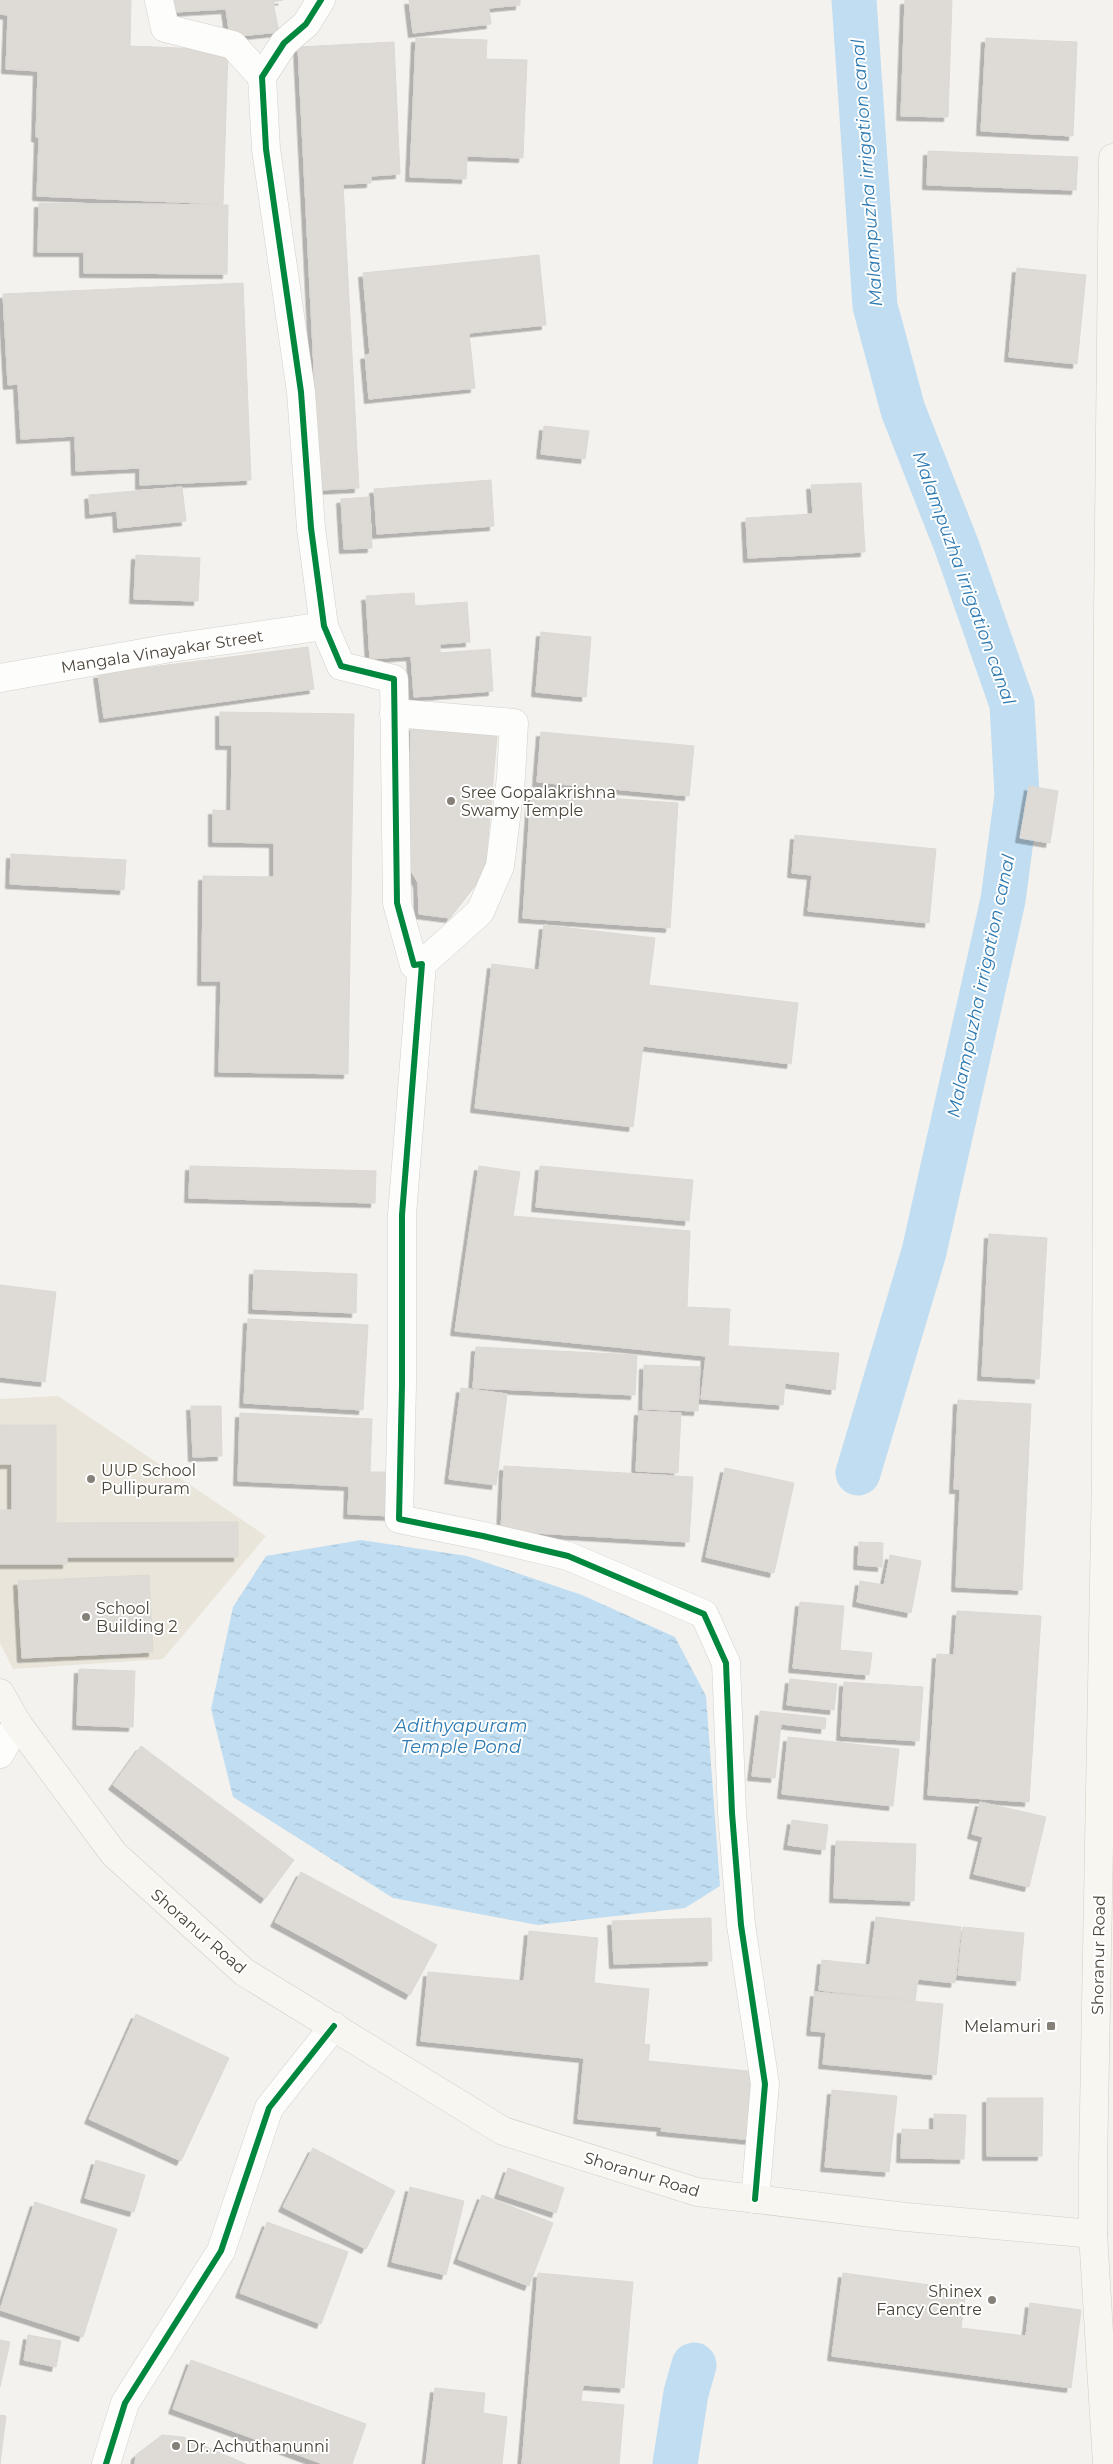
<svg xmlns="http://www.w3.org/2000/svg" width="1113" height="2464" viewBox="0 0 1113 2464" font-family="Montserrat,sans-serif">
  <defs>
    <pattern id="water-ripples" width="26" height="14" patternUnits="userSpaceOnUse" patternTransform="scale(1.25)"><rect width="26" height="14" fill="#c0ddf1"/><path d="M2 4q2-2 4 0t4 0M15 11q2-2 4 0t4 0" fill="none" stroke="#a6bfcf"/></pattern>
    <filter id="shadow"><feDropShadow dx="-4.5" dy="4.5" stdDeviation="0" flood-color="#0004"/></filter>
  </defs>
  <rect width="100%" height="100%" fill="#f4f2ee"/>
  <path fill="#eae5da" d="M58 1396 266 1536 163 1659 13 1669 0 1643V1399Z"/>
  <path fill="url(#water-ripples)" d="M361 1540 467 1556 582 1595 675 1637 706 1696 720 1886 685 1908 538 1925 393 1898 233 1797 211 1709 233 1607 266 1556Z"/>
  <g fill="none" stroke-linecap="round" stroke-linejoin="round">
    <g stroke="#c0ddf1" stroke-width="45">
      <path d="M854 0 875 306 903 410 957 547 1012 704 1017 795 1003 900 924 1252 858 1473"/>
      <path d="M675 2464 686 2393 694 2365"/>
    </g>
  </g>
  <g fill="#dedbd6" stroke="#dcd9d4" filter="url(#shadow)">
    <path d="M0 0H131L130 46 228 50 223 204 37 196 39 138 36 137 38 71 6 69 8 15 0 14Z"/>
    <path d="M174 0H283L273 2 279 32 230 37 226 9 175 12Z"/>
    <path d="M409 0H520V5L489 8 491 24 413 33Z"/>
    <path d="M905 0H952L948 117 901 116Z"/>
    <path d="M416 38 487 40 486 59 527 60 523 158 467 156 466 179 410 177Z"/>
    <path d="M986 38 1077 42 1073 136 981 131Z"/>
    <path d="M394 42 400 174 371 176V183L343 184 359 488 320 490 298 47Z"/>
    <path d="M928 151 1078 157 1076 190 927 185Z"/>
    <path d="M39 203 228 205 227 274 84 273V252H38Z"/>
    <path d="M539 255 546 325 469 333 475 388 369 399 365 355 370 354 363 273Z"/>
    <path d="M1017 268 1086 275 1077 364 1009 357Z"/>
    <path d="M243 283 251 480 140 485V468L76 471 75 436 21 439 18 384 8 385 3 294Z"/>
    <path d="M544 426 589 431 585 459 541 454Z"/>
    <path d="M491 480 494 526 377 534 374 489Z"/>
    <path d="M861 483 865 552 748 558 746 518 813 514 811 485Z"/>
    <path d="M182 487 186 521 118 528 117 511 90 514 89 495Z"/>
    <path d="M369 497 372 548 344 549 341 499Z"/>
    <path d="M136 555 200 558 198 601 134 599Z"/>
    <path d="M414 593 415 606 467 602 470 642 440 644V653L490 649 493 691 414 697 411 656 370 659 366 596Z"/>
    <path d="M541 632 591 637 586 697 536 692Z"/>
    <path d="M308 647 314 689 104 718 98 674Z"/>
    <path d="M220 712 354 714 348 1074 219 1072 221 981H202L203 876 274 877V843L213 842V810L231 811 232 745H220Z"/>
    <path d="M411 726 497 736 485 873 450 918 419 914 418 883 408 865Z"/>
    <path d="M541 732 694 746 689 796 537 782Z"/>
    <path d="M1029 786 1058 791 1050 843 1020 838Z"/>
    <path d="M531 793 678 803 670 928 523 918Z"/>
    <path d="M795 835 936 849 929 923 808 911 812 875 792 873Z"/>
    <path d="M11 854 126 860 124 890 10 884Z"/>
    <path d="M544 925 655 938 649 985 798 1003 791 1064 643 1046 633 1127 475 1108 492 964 539 970Z"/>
    <path d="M190 1166 376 1171 375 1203 189 1198Z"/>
    <path d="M479 1166 520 1172 513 1216 690 1231 687 1307 730 1309 728 1346 839 1353 835 1390 785 1383 783 1405 701 1399 706 1356 455 1331Z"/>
    <path d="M540 1166 693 1180 689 1221 536 1207Z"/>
    <path d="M989 1234 1047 1238 1039 1379 982 1376Z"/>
    <path d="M254 1270 357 1274 356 1313 253 1309Z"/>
    <path d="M0 1285 56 1292 45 1382 0 1377Z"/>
    <path d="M248 1319 368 1325 363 1410 244 1403Z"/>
    <path d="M476 1347 637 1355 635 1395 473 1388Z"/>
    <path d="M644 1365 700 1367 698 1411 643 1409Z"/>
    <path d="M461 1388 507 1394 496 1485 449 1479Z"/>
    <path d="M958 1400 1031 1404 1022 1590 956 1587 960 1489H954Z"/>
    <path d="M191 1406H221L222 1456 193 1457Z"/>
    <path d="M639 1411 681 1413 678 1473 636 1471Z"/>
    <path d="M240 1413 372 1419 370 1472H393L391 1516 348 1514 349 1486 238 1481Z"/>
    <path d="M0 1425H56V1523L238 1522V1557H67V1564H0V1510H12V1464H0Z"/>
    <path d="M504 1466 693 1477 689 1542 501 1531Z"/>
    <path d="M725 1468 794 1483 774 1573 706 1557Z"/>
    <path d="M859 1542 883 1543 882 1567 858 1565Z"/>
    <path d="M890 1555 921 1561 911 1613 857 1602 860 1581 884 1585Z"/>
    <path d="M149 1575 153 1652 22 1658 18 1581Z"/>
    <path d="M800 1602 844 1606 840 1650 872 1653 869 1675 793 1668Z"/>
    <path d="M957 1611 1041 1616 1029 1802 928 1795 937 1654 954 1655Z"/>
    <path d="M79 1669 135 1671 133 1727 77 1725Z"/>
    <path d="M790 1679 837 1684 834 1710 787 1705Z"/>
    <path d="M844 1682 923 1687 919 1741 841 1736Z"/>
    <path d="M760 1711 826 1718 825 1729 781 1724 775 1778 752 1776Z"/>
    <path d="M788 1737 899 1749 893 1806 782 1794Z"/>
    <path d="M141 1746 294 1860 265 1899 113 1785Z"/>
    <path d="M980 1802 1046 1817 1029 1887 974 1874 983 1837 972 1834Z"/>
    <path d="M792 1820 828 1825 825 1850 788 1845Z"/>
    <path d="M836 1841 916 1844 914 1901 834 1898Z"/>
    <path d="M301 1872 437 1945 410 1995 275 1922Z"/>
    <path d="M876 1917 961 1927 955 1983 918 1979 915 2001 819 1990 822 1960 870 1965Z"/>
    <path d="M711 1918 712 1961 614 1964 612 1921Z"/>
    <path d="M963 1927 1024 1933 1020 1981 958 1975Z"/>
    <path d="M529 1931 598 1938 594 1983 649 1989 644 2044 650 2045 648 2061 768 2073 762 2141 661 2131 662 2127 578 2119 584 2058 421 2041 428 1972 524 1981Z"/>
    <path d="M815 1992 943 2004 936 2075 823 2064 826 2032 811 2031Z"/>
    <path d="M136 2014 229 2058 181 2161 89 2119Z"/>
    <path d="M832 2090 897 2096 889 2172 825 2167Z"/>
    <path d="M987 2098H1043L1042 2156H987Z"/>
    <path d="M934 2114 966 2115 964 2159 901 2158 902 2129 934 2130Z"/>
    <path d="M313 2148 395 2191 366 2249 283 2207Z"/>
    <path d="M96 2160 145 2175 134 2212 85 2198Z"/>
    <path d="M508 2168 564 2188 556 2213 499 2194Z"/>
    <path d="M410 2187 464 2201 446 2275 392 2262Z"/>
    <path d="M482 2195 553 2223 529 2286 458 2259Z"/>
    <path d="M35 2202 117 2229 83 2337 0 2310Z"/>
    <path d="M267 2222 348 2252 321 2324 240 2293Z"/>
    <path d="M538 2273 633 2282 624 2388 583 2385 581 2401 624 2405 619 2464H522Z"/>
    <path d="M843 2273 966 2290 961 2328 1026 2336 1030 2303 1081 2310 1071 2388 832 2356Z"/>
    <path d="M28 2335 61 2341 56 2367 24 2360Z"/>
    <path d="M0 2340 10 2342 0 2387Z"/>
    <path d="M191 2360 366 2424 352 2464H323L173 2409Z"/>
    <path d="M435 2388 485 2393 483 2413 507 2417 502 2464H426Z"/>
    <path d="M0 2415 6 2416 0 2464Z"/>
    <path d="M162 2435 183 2437 246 2464H135L136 2455Z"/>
  </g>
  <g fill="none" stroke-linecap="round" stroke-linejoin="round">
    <g stroke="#d2d0cb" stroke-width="29">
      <g id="minor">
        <path d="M159 0 165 28 233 45 262 77"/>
        <path d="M321 0 306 24 284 43 262 77 266 149 301 392 311 528 324 626 341 666 394 679 397 903 414 965 422 964 402 1215V1385L399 1519 483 1536 568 1556 704 1614 726 1663 732 1813 741 1925 765 2084 755 2199"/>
        <path d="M0 678 171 648 324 626"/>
        <path d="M394 713 514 723 511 777 500 866 480 912 422 964"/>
        <path d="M0 1754 17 1723"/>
        <path d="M106 2464 125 2403 221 2251 269 2108 334 2026"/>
      </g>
    </g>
    <g stroke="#d3cfc5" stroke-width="29">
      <g id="secondary">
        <path d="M0 1693 17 1723 114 1854 244 1972 503 2131 697 2192 906 2217 1093 2234"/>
        <path d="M1107 2464 1093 2234V2164L1106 1475 1108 614 1113 158"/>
      </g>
    </g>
    <use href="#minor" stroke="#fdfdfc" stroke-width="28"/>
    <use href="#secondary" stroke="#f7f6f1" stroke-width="28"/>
    <g stroke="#fff" stroke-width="9">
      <g id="cycleway">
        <path d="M321 0 306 24 284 43 262 77 266 149 301 392 311 528 324 626 341 666 394 679 397 903 414 965 422 964 402 1215V1385L399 1519 483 1536 568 1556 704 1614 726 1663 732 1813 741 1925 765 2084 755 2199"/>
        <path d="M106 2464 125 2403 221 2251 269 2108 334 2026"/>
      </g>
    </g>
    <use href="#cycleway" stroke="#00873e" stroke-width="6"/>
  </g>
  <g fill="#868178" stroke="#fff" stroke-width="2">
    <circle cx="451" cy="801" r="5"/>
    <circle cx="91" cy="1479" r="5"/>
    <circle cx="86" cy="1617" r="5"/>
    <rect x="1046" y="2021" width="10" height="10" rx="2.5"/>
    <circle cx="992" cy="2300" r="5"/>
    <circle cx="176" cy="2446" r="5"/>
  </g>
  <g text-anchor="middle" stroke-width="4" stroke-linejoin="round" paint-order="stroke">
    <g font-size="16" fill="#4b4439" stroke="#fff">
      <text transform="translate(162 651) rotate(-9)" y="6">Mangala Vinayakar Street</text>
      <text transform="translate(199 1931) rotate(41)" y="6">Shoranur Road</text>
      <text transform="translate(1098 1955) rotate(-89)" y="6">Shoranur Road</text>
      <text transform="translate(642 2174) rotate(17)" y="6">Shoranur Road</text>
    </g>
    <g font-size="16" fill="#4b4439" stroke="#fff" text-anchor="start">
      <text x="461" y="798">Sree Gopalakrishna<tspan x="461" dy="18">Swamy Temple</tspan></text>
      <text x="101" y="1476">UUP School<tspan x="101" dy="18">Pullipuram</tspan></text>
      <text x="96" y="1614">School<tspan x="96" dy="18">Building 2</tspan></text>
      <text x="1041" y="2032" text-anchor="end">Melamuri</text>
      <text x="982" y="2297" text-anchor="end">Shinex<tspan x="982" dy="18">Fancy Centre</tspan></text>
      <text x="186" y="2452">Dr. Achuthanunni</text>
    </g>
    <g font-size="18" font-style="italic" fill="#2e7ab2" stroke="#fff">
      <text transform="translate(867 173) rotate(-94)" y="6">Malampuzha irrigation canal</text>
      <text transform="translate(964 578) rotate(70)" y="6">Malampuzha irrigation canal</text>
      <text transform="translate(981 986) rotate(-78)" y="6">Malampuzha irrigation canal</text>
      <text x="461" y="1732">Adithyapuram<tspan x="461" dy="21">Temple Pond</tspan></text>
    </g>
  </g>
</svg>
